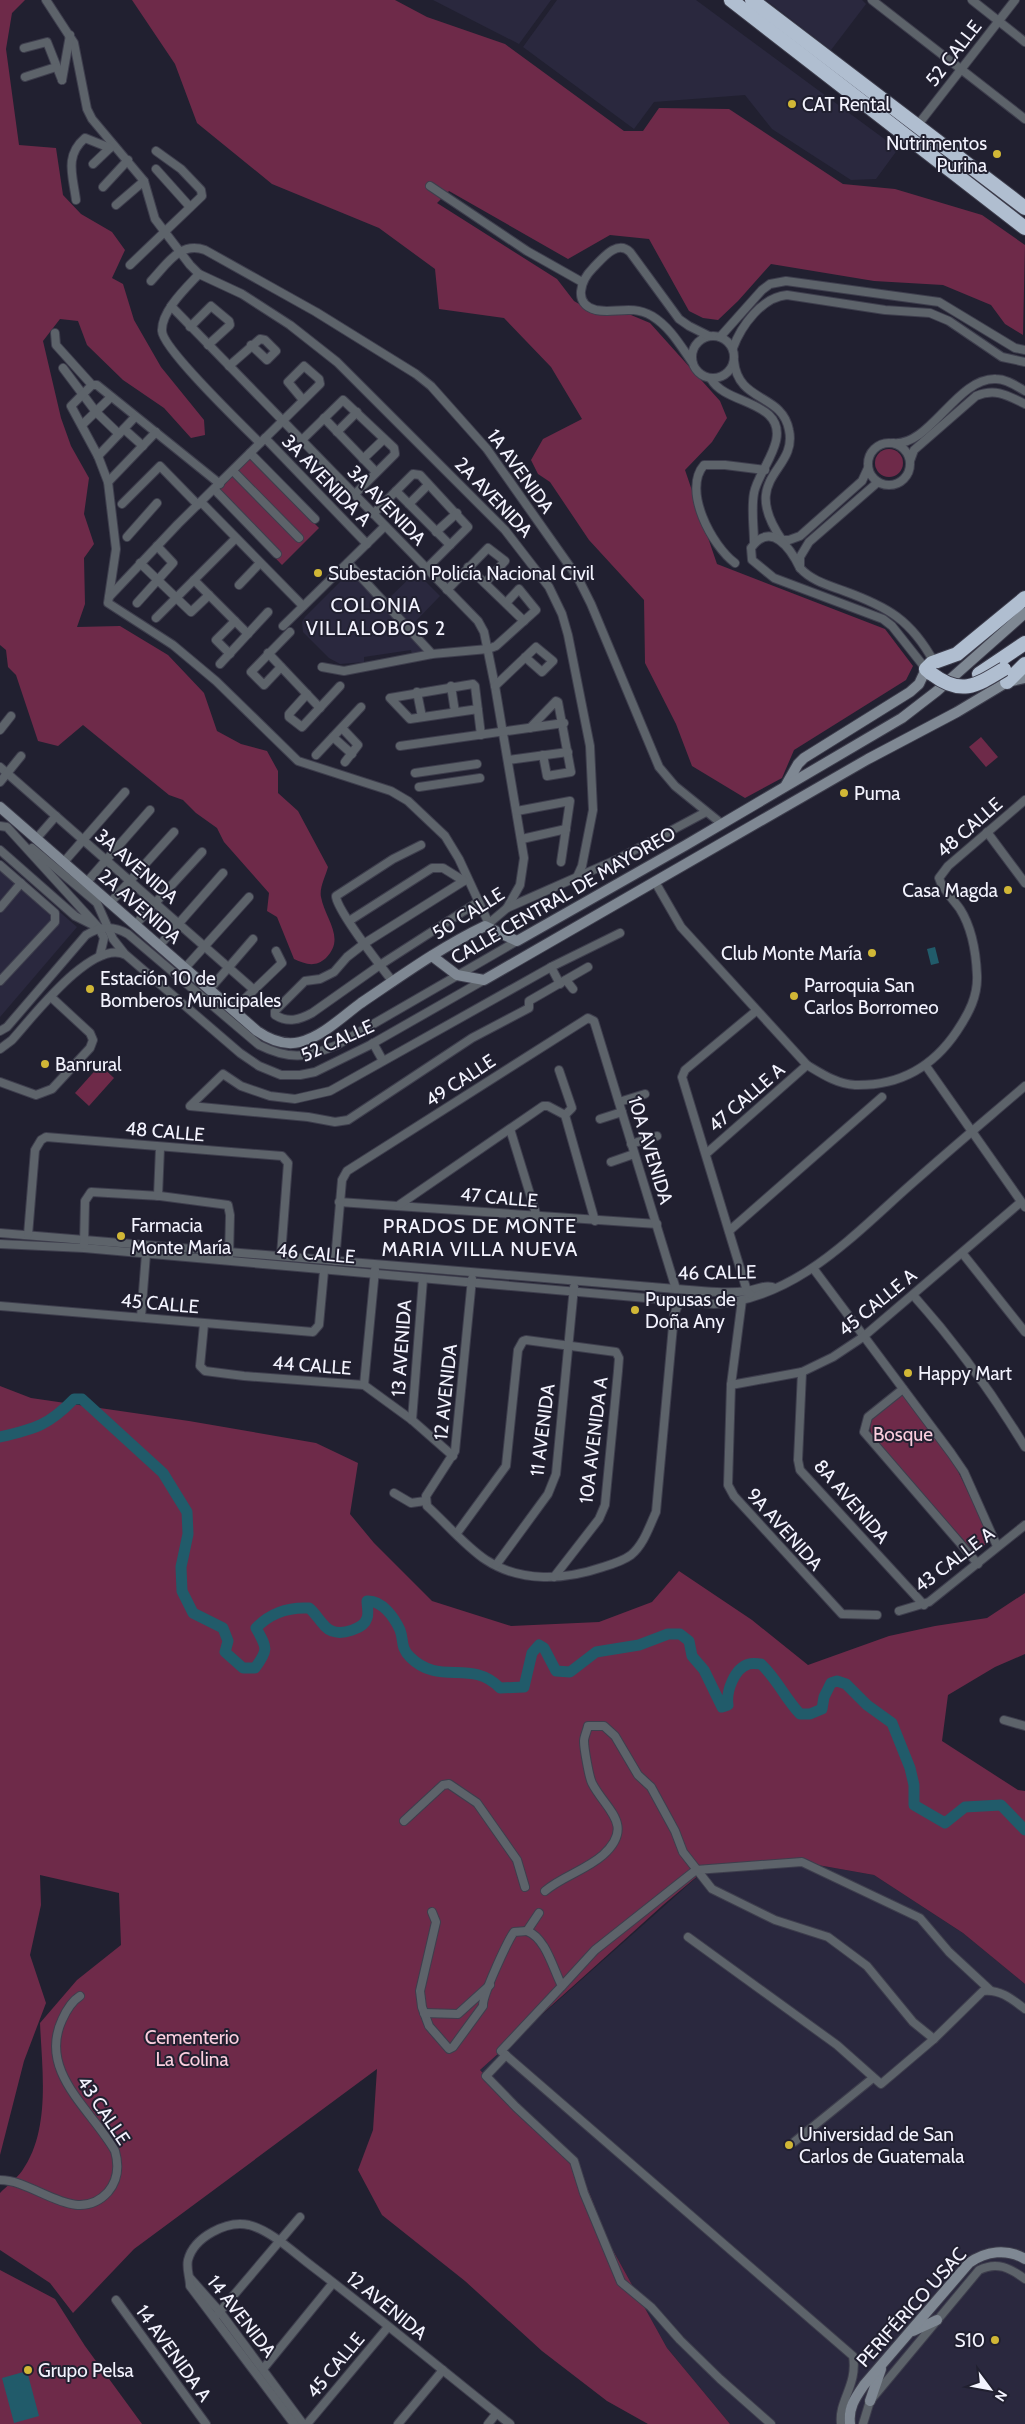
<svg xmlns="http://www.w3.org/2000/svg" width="1025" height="2424" viewBox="0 0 1025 2424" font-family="Cabin,sans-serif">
  <rect width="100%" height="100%" fill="#212030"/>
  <g fill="#2a283e">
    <path d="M433 0H551L519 44Z"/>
    <path d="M557 0H696L898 149 876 179 851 180 772 129 745 95 654 102 634 129 523 47Z"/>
    <path d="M766 0H862L866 4 831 50Z"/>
    <path d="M351 571 428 650 412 654 411 650 364 657V662L340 664 329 658 303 632 302 622 305 617Z"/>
    <path d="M416 572 440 596 412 625 388 599Z"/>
    <path d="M0 860 77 927 0 1017Z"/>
    <path d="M784 1859 874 1875 963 1933 1025 1984V2424H730L667 2348 610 2245 583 2177 480 2070 706 1869Z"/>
  </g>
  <g fill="#6e2a49">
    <path d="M0 0H25L12 13 6 49 19 145 56 148 63 195 81 214 112 232 125 250 112 278 123 284 134 320 161 367 204 420 205 435 191 438 164 408 123 380 87 345 78 321 60 319 43 341 61 418 71 446 89 478 84 514 94 544 84 558 85 604 77 627 120 626 168 655 204 693 217 731 241 744 267 751 278 771V793L298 811 328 867C326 875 319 888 321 897 325 919 346 938 326 958 315 968 305 964 294 959L277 917 267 911 269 893 224 842 217 828 196 813 183 800 169 795 83 725 58 746 38 741 16 675 8 667 6 650 0 645Z"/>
    <path d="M132 0H395L427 17 505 44 624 131H643L659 108 729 109 843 184 895 189 982 215 1025 245 1023 335 1005 324 991 305 943 285 874 281 771 264 738 301 718 320 703 318 689 311 649 239 610 235 568 259 449 191 437 203 557 279 574 301 596 314 631 315 650 323 720 401 727 418 712 442 685 470 717 564 885 629 913 666 906 680 794 750 782 778 745 798 692 766 676 724 645 663 644 600 589 540 550 482 538 474 531 460 543 439 582 419 551 367 504 318 439 309 435 269 379 228 272 184 197 123 175 64Z"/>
    <circle cx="889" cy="463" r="14"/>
    <path d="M249 458 319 528 282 565 214 494Z"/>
    <path d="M981 737 998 757 986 767 969 747Z"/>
    <path d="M100 1065 114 1078 89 1106 75 1093Z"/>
    <path d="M0 1386 31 1398 189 1421 316 1443 358 1463 350 1514 374 1543 432 1601 511 1626 599 1622 652 1602 679 1571 752 1620 808 1665 889 1636 935 1626 987 1618 1025 1593V1654L995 1667 948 1695 942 1741 1018 1790 1025 1791V1984L963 1933 874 1875 784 1859 706 1869 663 1905 480 2070 583 2177 610 2245 667 2348 730 2424H648L607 2401 542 2351 465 2281 382 2215 358 2170 373 2130 377 2069 134 2249 73 2313 50 2283 0 2250V2193C7 2186 16 2179 22 2171 51 2130 42 2070 40 2023L77 1980 121 1945 119 1893 40 1875 41 1905 30 1955 46 2003 24 2061 0 2155Z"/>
    <path d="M901 1396H906L950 1455 989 1535 986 1544 975 1553 873 1437C862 1416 886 1407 901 1396Z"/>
    <path d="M0 2270 55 2299 85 2346 142 2424H0Z"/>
  </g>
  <g fill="#215b6a">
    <path d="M935 947 939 963 931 965 927 949Z"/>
    <path d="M27 2371 39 2416 14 2423 2 2378Z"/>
  </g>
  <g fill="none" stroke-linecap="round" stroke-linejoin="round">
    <path stroke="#215b6a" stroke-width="11" d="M0 1437C35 1429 49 1425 74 1399H82L163 1473 187 1512 188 1534 181 1567 182 1591 193 1613 223 1628 228 1641 225 1652 243 1668H255C269 1649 267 1648 256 1628 270 1613 289 1607 309 1608 317 1614 323 1628 332 1631 342 1635 364 1629 367 1618 369 1613 367 1606 367 1601 382 1600 394 1617 400 1630 404 1640 400 1647 410 1657 440 1687 471 1658 500 1688L524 1687 532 1653 539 1645 544 1648 556 1671 570 1672 596 1652 639 1645 668 1634H680L689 1641 692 1656 704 1670 722 1707 728 1705C726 1692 734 1668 749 1664 753 1663 758 1664 761 1664 777 1679 785 1698 800 1714H810L822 1709 824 1697 831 1683 837 1681 846 1684 867 1705 892 1723 910 1768 914 1785V1805L945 1823 965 1807 1001 1805 1025 1830"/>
    <g stroke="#3e3e4d" stroke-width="10">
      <g id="street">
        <path d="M46 0 74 43 87 109 92 119 144 181 155 219 190 265 199 274 242 294 290 325 337 362 505 530 549 587 562 614 568 635 590 746 593 810 582 866 577 877"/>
        <path d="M872 0 1025 119"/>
        <path d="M972 0 1025 42"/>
        <path d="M24 48 47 42 62 80"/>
        <path d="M25 77 56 67"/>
        <path d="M62 80 70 35"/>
        <path d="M917 126 1015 0"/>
        <path d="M93 164 113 145"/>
        <path d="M156 169 190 207"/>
        <path d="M430 186 527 251 582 282"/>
        <path d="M103 187 128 160"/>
        <path d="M76 200C73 176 64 156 85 138L110 148"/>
        <path d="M116 205 144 181"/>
        <path d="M130 265 202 196 201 190 181 169 156 151"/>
        <path d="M199 274C187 287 161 311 162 331 163 349 243 426 260 443"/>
        <path d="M151 281C167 264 180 241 205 250L316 312 416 374 431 386 487 449 578 578 591 604 659 767 675 786 722 824"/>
        <path d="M171 306 478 621 484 632 495 686 524 858 520 885 507 908"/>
        <path d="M190 327 211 306 229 321 230 325 208 345"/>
        <path d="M55 333 56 345 92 385H97L220 484"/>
        <circle cx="713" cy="357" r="21"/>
        <path d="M720 337 762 290 770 284 786 281 939 302 1015 348 1025 350"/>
        <path d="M733 348C741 326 762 297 787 295L885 310 930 313 949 321 1002 357 1025 362"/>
        <path d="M734 361C738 403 782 393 789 430 798 472 738 476 782 540"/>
        <path d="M692 362C680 345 670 327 652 316 631 304 615 314 596 310 572 304 581 280 593 268 602 259 617 239 630 252L679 319 689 326 709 336"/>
        <path d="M229 366 260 339 265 340 276 351 267 360 251 345"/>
        <path d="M63 368 96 412 119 434"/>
        <path d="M711 379C722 398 753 400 769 415 792 437 758 470 754 493 751 509 754 527 754 543"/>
        <path d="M92 385 71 406 98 456 108 482 116 549 108 603 173 645 216 681 298 761 391 791 408 801 445 836 459 859 489 924"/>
        <path d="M324 418 376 472"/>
        <path d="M82 425 111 397"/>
        <path d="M124 429 143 446"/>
        <path d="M337 432 357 412"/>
        <path d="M265 438 367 544"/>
        <path d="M302 440 343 400 394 448 395 454 355 494"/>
        <circle cx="889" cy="464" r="21"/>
        <path d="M893 443C930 447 957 377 996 379 1007 379 1016 386 1025 391"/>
        <path d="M250 453 315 519"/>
        <path d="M98 456 135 417"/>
        <path d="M363 459 384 439"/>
        <path d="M910 461 914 450 976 396C995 388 1007 395 1025 404"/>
        <path d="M233 471 299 538"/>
        <path d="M108 482 156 432"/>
        <path d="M878 482 809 542 800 557V568C812 581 828 585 844 591 888 607 911 620 934 662"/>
        <path d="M214 489 277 554"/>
        <path d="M396 491 450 545"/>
        <path d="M201 502 303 606"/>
        <path d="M122 504 160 466 198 505"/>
        <path d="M409 504 428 485"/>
        <path d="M373 514 413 474 420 475 468 527 426 569"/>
        <path d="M436 532 457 513"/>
        <path d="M127 537 157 503"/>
        <path d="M780 540H789L800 536 862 481 868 468"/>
        <path d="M140 563 191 612 209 595"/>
        <path d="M348 563 432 654"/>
        <path d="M735 563C712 546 682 490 704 465H725L765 470"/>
        <path d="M468 567 524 621"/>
        <path d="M800 568C791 549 771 520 751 548L752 560 774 578 883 619 892 626 926 669"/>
        <path d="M194 580 248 634"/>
        <path d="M239 585 260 563"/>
        <path d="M447 590 488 548 505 561 485 583"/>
        <path d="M109 597 178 524 320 384 319 379 304 366 288 382 303 400"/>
        <path d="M137 603 173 563 157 546"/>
        <path d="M156 618 235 539"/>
        <path d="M283 626 385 526"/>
        <path d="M268 653 320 708"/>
        <path d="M230 654 216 640 235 621"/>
        <path d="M220 664 268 612"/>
        <path d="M281 667 264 685 251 672 290 632"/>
        <path d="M322 667 344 671 432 654 488 649 496 646 536 610 519 589 506 603"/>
        <path d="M451 686 455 712"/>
        <path d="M495 686 536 647 553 661 542 672 525 657"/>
        <path d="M417 692 422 717"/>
        <path d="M307 694 289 714V717L302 727 340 686"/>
        <path d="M478 709 410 719 390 698 473 684 475 686 481 735"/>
        <path d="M342 728 358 745 345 762"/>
        <path d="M530 728 556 701 558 702 571 772 547 776 543 755"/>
        <path d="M0 730 11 716"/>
        <path d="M333 737 352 754"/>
        <path d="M400 746 564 723"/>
        <path d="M316 755 361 707"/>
        <path d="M508 760 568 752"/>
        <path d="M0 767 253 989"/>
        <path d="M415 773 477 764"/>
        <path d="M0 782 21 756"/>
        <path d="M419 787 480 778"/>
        <path d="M517 811 570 801 561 862"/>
        <path d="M0 826 7 827 99 928 75 916 0 850"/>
        <path d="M987 832 1025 883"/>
        <path d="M36 839 56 816"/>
        <path d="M522 839 566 829"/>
        <path d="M32 848 97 903 113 939 124 953"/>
        <path d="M63 863 125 792"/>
        <path d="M0 865 55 913V922L0 981"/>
        <path d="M467 879 365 943 347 957 334 972 320 979 305 981 275 1011V1015C288 1023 299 1020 312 1013L380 965 478 902"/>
        <path d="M86 883 150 810"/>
        <path d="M658 887 681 927 807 1065C822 1074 837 1084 855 1085 900 1086 933 1067 957 1031 969 1013 978 996 977 975 976 952 972 928 960 909 953 899 942 889 939 878L948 866 1025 800"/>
        <path d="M110 903 174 832"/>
        <path d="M0 908 21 883"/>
        <path d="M349 921 432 868H443L464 881"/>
        <path d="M135 925 202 852"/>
        <path d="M487 925 507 908 618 859 706 812"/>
        <path d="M99 928 104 938 100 955"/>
        <path d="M159 946 223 873"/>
        <path d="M551 967 560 984"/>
        <path d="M588 967 529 1001V1008L472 1038 348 1120 335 1122 308 1117 190 1106 223 1074 241 1086 270 1096 295 1099 330 1091 553 966 620 933"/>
        <path d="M185 968 249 897"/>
        <path d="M566 980 573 989"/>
        <path d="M393 982C382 968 336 909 336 896L393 859 421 845"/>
        <path d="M209 990 253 939"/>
        <path d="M233 1010 282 963 276 951"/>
        <path d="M0 1031 7 1027 86 935C100 926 113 925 128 934L259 1045C289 1060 307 1058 337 1045L517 941"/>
        <path d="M373 1043 383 1061"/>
        <path d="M0 1049 12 1040C32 1018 93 937 126 955L240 1053 259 1066 281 1075H300L315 1072 370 1045 484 980"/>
        <path d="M926 1066 1025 1207"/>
        <path d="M559 1070 572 1108 565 1115"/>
        <path d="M0 1082 36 1095 52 1089 90 1048 93 1040 90 1033 51 997"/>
        <path d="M619 1102 645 1094"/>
        <path d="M600 1119 622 1112"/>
        <path d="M510 1129 537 1217"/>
        <path d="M631 1144 657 1136"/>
        <path d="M707 1153 807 1065"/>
        <path d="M611 1162 634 1154"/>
        <path d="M158 1196 160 1148"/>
        <path d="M339 1202 657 1224"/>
        <path d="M399 1205 543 1106H548L565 1115 595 1221"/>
        <path d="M729 1231 882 1097"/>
        <path d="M0 1233 676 1289C700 1291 725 1294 748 1291 757 1289 767 1284 775 1288"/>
        <path d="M28 1235 35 1150 41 1140 46 1137 282 1156 288 1163 281 1255"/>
        <path d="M0 1244 84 1248 714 1304C798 1299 856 1232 916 1180 952 1148 989 1117 1025 1086"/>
        <path d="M84 1245 85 1201 91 1192 160 1196 228 1205 230 1215 229 1257"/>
        <path d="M963 1254 1025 1332"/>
        <path d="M335 1261 342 1180 347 1171 588 1018 594 1021 676 1289"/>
        <path d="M813 1268 951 1453 964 1472 997 1546"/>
        <path d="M472 1279 455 1451 426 1496 427 1506C445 1522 465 1546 486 1560 521 1583 565 1580 603 1567 613 1564 623 1561 631 1555 644 1544 649 1527 656 1512L674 1315 680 1300"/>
        <path d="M750 1294 747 1291 682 1077 685 1070 756 1011"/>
        <path d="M913 1295C954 1341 993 1394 1025 1447"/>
        <path d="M742 1300 731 1385 728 1485 734 1496 842 1614 877 1615"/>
        <path d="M0 1306 313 1332 319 1325 324 1271"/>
        <path d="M141 1317 146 1254"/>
        <path d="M204 1324 200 1366 205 1371 244 1376 364 1385 412 1420 453 1456"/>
        <path d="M802 1372 798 1460 800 1470 924 1605"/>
        <path d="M364 1385 375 1270"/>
        <path d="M731 1385 802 1372 833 1357 863 1337 1021 1202"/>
        <path d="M903 1389 868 1417 864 1432 978 1564"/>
        <path d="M412 1420 423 1279"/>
        <path d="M394 1493 411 1503 425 1501"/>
        <path d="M457 1533 506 1466 518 1350 523 1341 526 1340 616 1352 619 1358 618 1371 605 1505 599 1519 554 1577"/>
        <path d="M496 1565 548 1494 556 1474 574 1287"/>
        <path d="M899 1611 929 1602 1025 1525"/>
        <path d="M1004 1720 1025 1726"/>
        <path d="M404 1821 443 1785 449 1784 477 1803 517 1860 525 1887"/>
        <path d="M545 1891C561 1877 586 1870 603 1855 636 1825 605 1809 592 1783 589 1777 584 1748 584 1741 584 1737 587 1731 588 1726H604L615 1736 638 1775 651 1787 675 1831 683 1852 712 1889 775 1920 828 1937 867 1966 913 2022 934 2039"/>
        <path d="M432 1912 436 1922 420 1991 422 2007 429 2026 449 2049 453 2047 483 2006C482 1996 507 1942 514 1932L527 1931"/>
        <path d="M539 1913 527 1931C546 1938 553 1969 562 1986L501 2051 853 2356C858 2385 838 2401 841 2424"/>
        <path d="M688 1937 837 2045 881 2084 934 2039 983 1991C1000 1989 1012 1999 1025 2009"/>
        <path d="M562 1986 595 1950 696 1870 802 1862 920 1918 949 1952 990 1990"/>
        <path d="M424 2013 458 2014 490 1985"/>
        <path d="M506 2055 486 2076 516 2107 574 2161 584 2193 621 2282 651 2307 680 2340 720 2379 771 2424"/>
        <path d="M794 2142 873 2078"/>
        <path d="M0 2180C36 2180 76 2227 108 2192 118 2180 119 2165 115 2151 92 2110 38 2072 62 2020 66 2011 72 2001 80 1996"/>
        <path d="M190 2278 220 2312 303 2424"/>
        <path d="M116 2300 206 2424"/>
        <path d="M217 2315 300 2217"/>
        <path d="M263 2369 333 2283"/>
        <path d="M294 2424 190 2286C190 2277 186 2269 188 2260 194 2237 227 2220 249 2225 272 2231 294 2253 313 2267 380 2318 444 2372 510 2424"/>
        <path d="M307 2424 388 2327"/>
        <path d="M398 2424 443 2370"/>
        <path d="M488 2424 496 2414"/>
        <path d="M863 2424 870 2401 979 2270C997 2261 1010 2268 1025 2279"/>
      </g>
    </g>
    <g stroke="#3e3e4d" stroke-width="12">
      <g id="secondary">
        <path d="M786 785 798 764 804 758 910 692 919 684 926 669"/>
        <path d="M0 807 257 1031C270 1040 284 1046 300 1042 322 1037 343 1016 361 1003 401 976 441 947 485 926L517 941 686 845 902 718 937 691 1025 613"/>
        <path d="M432 956 457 975 484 980 868 759 957 712 1007 682 1025 678"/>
        <path d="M913 2331 937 2320"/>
        <path d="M870 2401 881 2369"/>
        <path d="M850 2424C848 2408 855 2398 864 2385L969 2263C986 2251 1007 2248 1025 2259"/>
      </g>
    </g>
    <g stroke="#3e3e4d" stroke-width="16">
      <g id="highway">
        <path d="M731 0 1025 228"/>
        <path d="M752 0 1025 208"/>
        <path d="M932 674 926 669 932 663 957 654 1025 598"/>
        <path d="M979 674 1025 643"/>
        <path d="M1007 682 1025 664"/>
      </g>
    </g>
    <use href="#street" stroke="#5d636a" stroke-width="8"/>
    <use href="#secondary" stroke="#7f8893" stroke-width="10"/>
    <use href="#highway" stroke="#b0bed0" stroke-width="14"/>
    <g stroke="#3e3e4d" stroke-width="16" stroke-linecap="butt">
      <path id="highway-bridge" d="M932 674C961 696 976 686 1004 669"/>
    </g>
    <use href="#highway-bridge" stroke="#b0bed0" stroke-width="14"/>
  </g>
  <g fill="#d1b736" stroke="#212030" stroke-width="2">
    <circle cx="792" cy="104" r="5"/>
    <circle cx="997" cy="154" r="5"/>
    <circle cx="318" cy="573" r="5"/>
    <circle cx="844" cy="793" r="5"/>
    <circle cx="1008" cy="890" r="5"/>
    <circle cx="872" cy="953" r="5"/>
    <circle cx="90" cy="989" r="5"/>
    <circle cx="794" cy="996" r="5"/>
    <circle cx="45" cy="1064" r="5"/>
    <circle cx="121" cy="1236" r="5"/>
    <circle cx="635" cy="1310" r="5"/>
    <circle cx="908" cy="1373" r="5"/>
    <circle cx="789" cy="2145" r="5"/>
    <circle cx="995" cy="2340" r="5"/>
    <circle cx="28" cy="2370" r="5"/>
  </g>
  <g text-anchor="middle" stroke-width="4" stroke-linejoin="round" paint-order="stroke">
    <g font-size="19" fill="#f3f3fe" stroke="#212030">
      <text transform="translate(953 53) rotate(-52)" y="7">52 CALLE</text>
      <text transform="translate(521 471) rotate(54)" y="7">1A AVENIDA</text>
      <text transform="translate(327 480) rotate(46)" y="7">3A AVENIDA A</text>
      <text transform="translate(494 497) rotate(46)" y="7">2A AVENIDA</text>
      <text transform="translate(387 505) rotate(46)" y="7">3A AVENIDA</text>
      <text transform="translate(969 827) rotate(-41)" y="7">48 CALLE</text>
      <text transform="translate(137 866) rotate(41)" y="7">3A AVENIDA</text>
      <text transform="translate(563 895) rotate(-30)" y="7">CALLE CENTRAL DE MAYOREO</text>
      <text transform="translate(140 906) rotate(41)" y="7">2A AVENIDA</text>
      <text transform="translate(468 913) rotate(-32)" y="7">50 CALLE</text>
      <text transform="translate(337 1040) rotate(-24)" y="7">52 CALLE</text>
      <text transform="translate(460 1080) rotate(-33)" y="7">49 CALLE</text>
      <text transform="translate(746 1097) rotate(-41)" y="7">47 CALLE A</text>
      <text transform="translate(165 1131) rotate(5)" y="7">48 CALLE</text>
      <text transform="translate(651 1150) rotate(73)" y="7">10A AVENIDA</text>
      <text transform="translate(499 1197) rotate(5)" y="7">47 CALLE</text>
      <text transform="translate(316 1253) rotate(5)" y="7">46 CALLE</text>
      <text transform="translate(717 1272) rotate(-1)" y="7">46 CALLE</text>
      <text transform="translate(877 1302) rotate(-39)" y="7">45 CALLE A</text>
      <text transform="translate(160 1303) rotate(5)" y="7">45 CALLE</text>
      <text transform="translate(401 1348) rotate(-86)" y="7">13 AVENIDA</text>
      <text transform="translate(312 1365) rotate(4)" y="7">44 CALLE</text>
      <text transform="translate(445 1392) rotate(-84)" y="7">12 AVENIDA</text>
      <text transform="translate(542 1430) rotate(-83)" y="7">11 AVENIDA</text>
      <text transform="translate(593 1440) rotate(-83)" y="7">10A AVENIDA A</text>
      <text transform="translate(852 1501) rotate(49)" y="7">8A AVENIDA</text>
      <text transform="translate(785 1529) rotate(48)" y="7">9A AVENIDA</text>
      <text transform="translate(954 1559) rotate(-37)" y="7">43 CALLE A</text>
      <text transform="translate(104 2110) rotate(56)" y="7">43 CALLE</text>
      <text transform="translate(387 2305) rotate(39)" y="7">12 AVENIDA</text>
      <text transform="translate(911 2307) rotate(-48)" y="7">PERIFÉRICO USAC</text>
      <text transform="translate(242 2316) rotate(52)" y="7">14 AVENIDA</text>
      <text transform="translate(174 2353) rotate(54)" y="7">14 AVENIDA A</text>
      <text transform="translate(335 2365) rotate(-50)" y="7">45 CALLE</text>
    </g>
    <g font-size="19" fill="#f3f3fe" stroke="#212030" text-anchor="start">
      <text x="802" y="111">CAT Rental</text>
      <text x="987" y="150" text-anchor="end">Nutrimentos<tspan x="987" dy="22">Purina</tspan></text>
      <text x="328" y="580">Subestación Policía Nacional Civil</text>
      <text x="854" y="800">Puma</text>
      <text x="998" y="897" text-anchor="end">Casa Magda</text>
      <text x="862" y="960" text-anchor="end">Club Monte María</text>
      <text x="100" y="985">Estación 10 de<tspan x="100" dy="22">Bomberos Municipales</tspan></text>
      <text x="804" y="992">Parroquia San<tspan x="804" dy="22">Carlos Borromeo</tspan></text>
      <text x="55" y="1071">Banrural</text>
      <text x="131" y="1232">Farmacia<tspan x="131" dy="22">Monte María</tspan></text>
      <text x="645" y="1306">Pupusas de<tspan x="645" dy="22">Doña Any</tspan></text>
      <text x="918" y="1380">Happy Mart</text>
      <text x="799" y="2141">Universidad de San<tspan x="799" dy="22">Carlos de Guatemala</tspan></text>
      <text x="985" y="2347" text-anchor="end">S10</text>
      <text x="38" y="2377">Grupo Pelsa</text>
    </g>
    <g font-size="19" fill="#fbcede" stroke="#212030">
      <text x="903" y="1441">Bosque</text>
      <text x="192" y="2044">Cementerio<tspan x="192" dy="22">La Colina</tspan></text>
    </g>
    <g font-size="20" letter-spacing="1" fill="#f3f3fe" stroke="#212030">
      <text x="376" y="612">COLONIA<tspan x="376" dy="23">VILLALOBOS 2</tspan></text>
      <text x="480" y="1233">PRADOS DE MONTE<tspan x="480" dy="23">MARIA VILLA NUEVA</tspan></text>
    </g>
  </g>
  <g transform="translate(990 2389) rotate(122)" stroke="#212030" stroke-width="4" paint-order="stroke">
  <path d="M0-4L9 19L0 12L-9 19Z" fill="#f3f3fe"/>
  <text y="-8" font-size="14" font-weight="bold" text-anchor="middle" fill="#f3f3fe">N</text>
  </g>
</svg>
